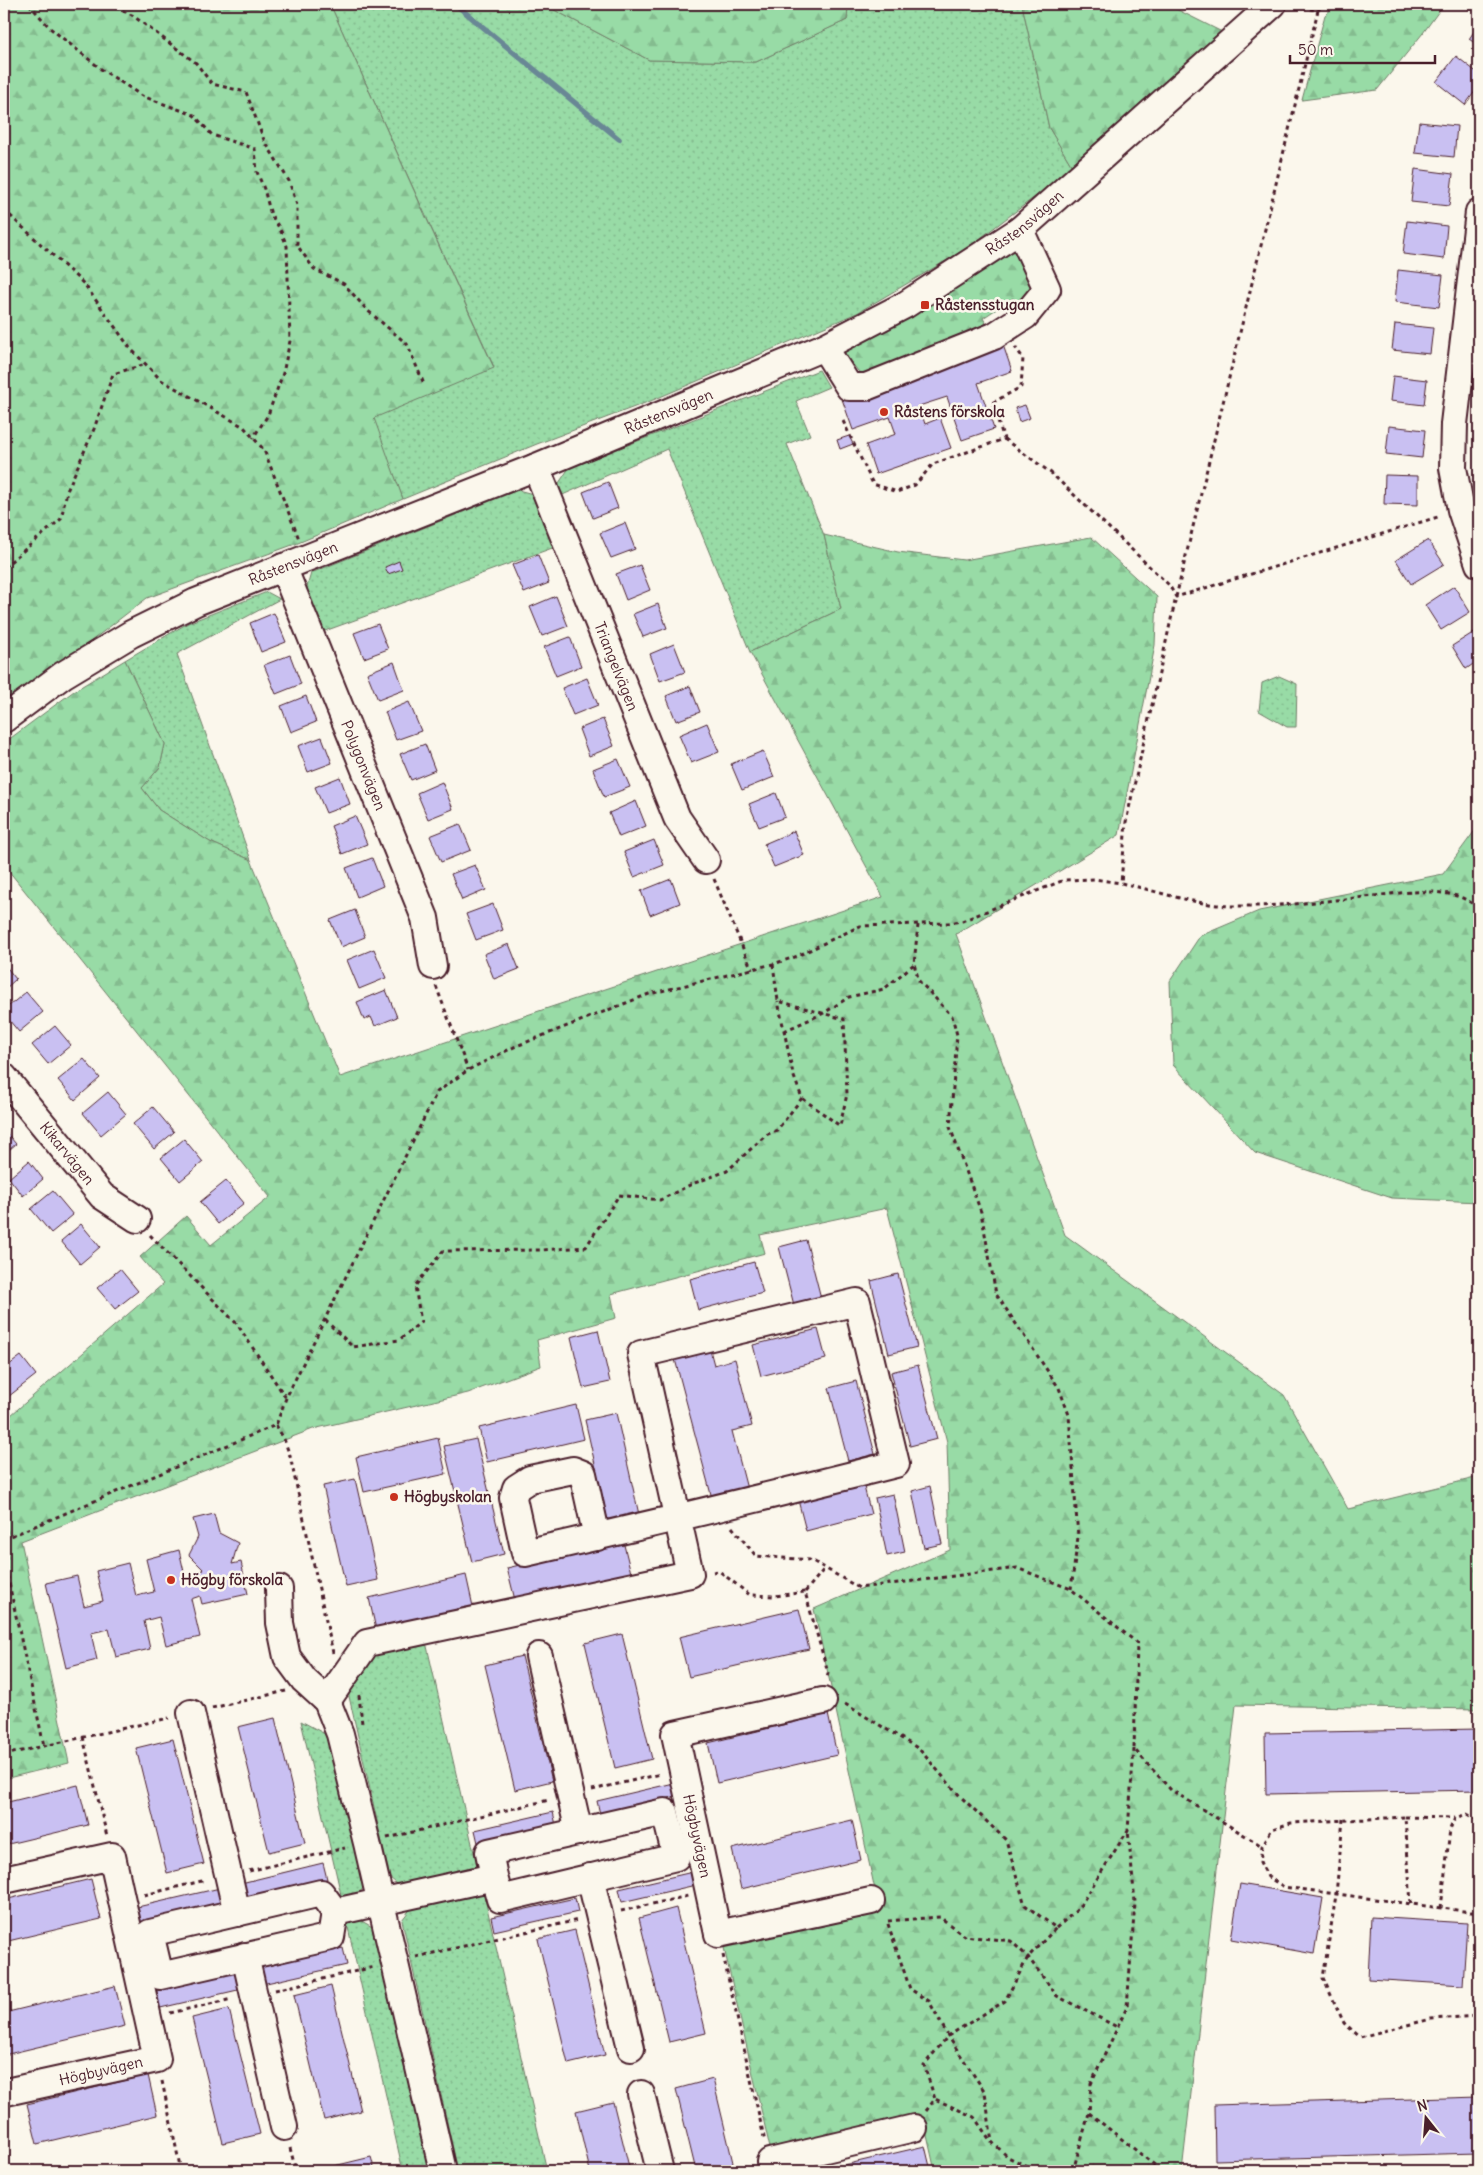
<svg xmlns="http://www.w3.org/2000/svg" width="1483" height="2175" viewBox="0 0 1483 2175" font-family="Delius,sans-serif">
  <defs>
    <pattern id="grass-dots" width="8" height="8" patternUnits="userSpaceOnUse" patternTransform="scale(1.25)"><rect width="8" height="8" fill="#98dba6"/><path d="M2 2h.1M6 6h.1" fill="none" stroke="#84bc8f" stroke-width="1.8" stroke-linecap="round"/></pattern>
    <pattern id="forest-firs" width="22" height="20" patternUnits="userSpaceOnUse" patternTransform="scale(1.25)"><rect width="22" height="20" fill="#98dba6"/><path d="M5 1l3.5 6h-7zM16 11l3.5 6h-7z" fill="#84bc8f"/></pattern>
  </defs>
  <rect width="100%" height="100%" fill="#fbf7ec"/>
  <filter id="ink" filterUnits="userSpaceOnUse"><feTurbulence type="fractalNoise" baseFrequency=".02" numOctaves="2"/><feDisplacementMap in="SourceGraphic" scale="10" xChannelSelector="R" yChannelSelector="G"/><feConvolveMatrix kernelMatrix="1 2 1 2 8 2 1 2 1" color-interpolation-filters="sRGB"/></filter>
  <g filter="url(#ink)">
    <g fill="url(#grass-dots)" stroke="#717d68">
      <path d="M330 4H543L649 60 756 62 847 20 848 4H1022L1049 128 1073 168 966 249 857 313 653 400 537 444 403 499 373 418 494 367Z"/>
      <path d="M819 370 829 387 796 401 810 435 787 444 824 535 841 609 750 652 667 449 558 497 559 483 569 468Z"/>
      <path d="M518 490 533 494 555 547 322 632 305 594 311 573Z"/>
      <path d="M267 592 280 599 177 654 251 860 210 842 159 810 142 788 160 767 165 744 125 660 188 623Z"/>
      <path d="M1279 676 1297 684 1296 727H1287L1259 711 1262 683Z"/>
      <path d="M426 1642 478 1870 402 1888 390 1878 341 1661Z"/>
      <path d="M301 1721 325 1734 335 1756 365 1886 358 1894 342 1899Z"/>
      <path d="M483 1890 547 2171H458L402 1920 412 1907Z"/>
      <path d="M360 1920 374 1928 429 2171H403L347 1923Z"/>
    </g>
    <g fill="url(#forest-firs)" stroke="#717d68">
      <path d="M4 4H330L494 368 374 418 403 499 298 543 147 598 4 708Z"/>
      <path d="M543 4H848L847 20 756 62 649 60Z"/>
      <path d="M1022 4H1166L1230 36 1073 168 1049 128Z"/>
      <path d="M1337 4H1444L1423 33 1377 90 1302 100 1325 15Z"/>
      <path d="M1018 247 1034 280 1030 295 1019 308 1013 298 983 318 989 329 870 378 858 371 840 348 937 300Z"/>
      <path d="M824 535 898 552 964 560 1091 537 1157 597 1155 645 1119 835 956 934 1065 1235 1284 1395 1348 1509 1479 1477V1709L1236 1705 1182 2171H935L924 2122 772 2157 722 1939 878 1904 814 1609 950 1550 947 1442 887 1208 760 1235 765 1253 611 1294 616 1318 537 1340 541 1366 468 1393 313 1429 21 1541 69 1763 4 1779V1421L163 1284 140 1257 186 1216 211 1245 270 1197 4 865V743L74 691 125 660 165 744 160 767 142 788 159 810 210 842 251 860 340 1077 883 897 750 652 841 609Z"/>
      <path d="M1479 825V1202L1392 1198 1255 1153 1173 1065 1170 981 1200 936 1259 911 1443 874Z"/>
    </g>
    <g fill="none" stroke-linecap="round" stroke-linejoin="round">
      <path stroke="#698795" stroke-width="5.5" d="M455 4 619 139"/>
    </g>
    <g fill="#c9c0f2" stroke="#4a1f2b">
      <path d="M1479 24V46L1469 39Z"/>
      <path d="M1456 56 1479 74V86L1465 105 1436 82Z"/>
      <path d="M1419 122 1457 126 1454 157 1415 153Z"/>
      <path d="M1415 169 1453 174 1449 206 1411 202Z"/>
      <path d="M1407 221 1447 226 1444 259 1403 254Z"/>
      <path d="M1398 270 1443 275 1439 307 1395 302Z"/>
      <path d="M1395 324 1433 328 1430 354 1392 350Z"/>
      <path d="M1002 342 1012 371 978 383 994 429 962 440 947 397 919 406 925 424 940 418 951 448 876 474 866 445 896 434 890 417 853 430 842 399Z"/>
      <path d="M1393 376 1427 380 1424 405 1390 401Z"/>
      <path d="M1025 405 1030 418 1019 422 1015 408Z"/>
      <path d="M1389 426 1425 430 1422 458 1386 454Z"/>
      <path d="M849 436 853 444 840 449 837 440Z"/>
      <path d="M1385 475 1418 476V505L1384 504Z"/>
      <path d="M608 482 618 508 593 518 583 492Z"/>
      <path d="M625 523 635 549 611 558 600 533Z"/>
      <path d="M1428 540 1444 564 1411 584 1396 560Z"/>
      <path d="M538 555 549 583 524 593 512 565Z"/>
      <path d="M399 561 402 569 388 574 385 567Z"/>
      <path d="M640 565 650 590 626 600 616 574Z"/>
      <path d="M1454 586 1470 612 1441 630 1425 605Z"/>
      <path d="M556 596 568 626 542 636 530 607Z"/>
      <path d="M658 604 667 628 643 637 633 614Z"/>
      <path d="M274 613 286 642 261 652 250 623Z"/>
      <path d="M378 624 388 649 364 658 354 633Z"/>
      <path d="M1479 629V660L1466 669 1452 646Z"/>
      <path d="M570 637 581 666 556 676 544 647Z"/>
      <path d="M674 644 685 672 660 681 650 654Z"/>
      <path d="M290 655 301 684 276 694 264 665Z"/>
      <path d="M394 662 404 690 378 700 367 673Z"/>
      <path d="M587 678 598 705 573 715 562 688Z"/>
      <path d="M690 686 700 712 676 721 666 696Z"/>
      <path d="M306 696 316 722 291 732 281 706Z"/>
      <path d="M409 702 421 731 396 740 385 712Z"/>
      <path d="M603 719 614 746 589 756 579 729Z"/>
      <path d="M707 723 719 752 691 763 679 735Z"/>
      <path d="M322 737 332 763 308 772 298 746Z"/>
      <path d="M425 744 435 770 411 780 400 754Z"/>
      <path d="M763 751 774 777 742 790 731 764Z"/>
      <path d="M618 759 630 787 604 797 593 769Z"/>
      <path d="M340 777 350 804 326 813 315 787Z"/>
      <path d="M442 782 453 809 428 819 417 793Z"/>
      <path d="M776 793 785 817 759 827 749 804Z"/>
      <path d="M636 801 646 826 619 837 609 813Z"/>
      <path d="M355 816 367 844 342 854 331 826Z"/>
      <path d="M460 824 471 850 441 862 430 836Z"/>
      <path d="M794 831 804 855 774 867 764 844Z"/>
      <path d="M654 840 664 865 634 877 624 852Z"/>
      <path d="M372 858 383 886 357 897 346 868Z"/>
      <path d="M475 865 486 890 462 900 451 874Z"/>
      <path d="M671 879 680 903 650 915 641 891Z"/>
      <path d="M493 904 503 930 476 940 466 914Z"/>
      <path d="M355 910 365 937 341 947 330 920Z"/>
      <path d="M509 944 519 969 494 979 484 954Z"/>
      <path d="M374 949 386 978 359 989 347 960Z"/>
      <path d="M4 964 16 979 4 990Z"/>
      <path d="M386 990 397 1017 375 1026 371 1017 364 1020 357 1002Z"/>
      <path d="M26 992 43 1012 19 1032 4 1014V1010Z"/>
      <path d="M55 1026 71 1045 48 1064 32 1045Z"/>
      <path d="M84 1059 100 1078 75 1100 58 1080Z"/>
      <path d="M108 1092 126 1114 101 1135 83 1113Z"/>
      <path d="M153 1107 174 1132 154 1149 133 1124Z"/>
      <path d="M4 1130 16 1144 4 1154Z"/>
      <path d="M184 1139 203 1162 180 1181 161 1158Z"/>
      <path d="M29 1161 43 1179 23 1196 9 1178Z"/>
      <path d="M226 1181 244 1203 218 1224 200 1202Z"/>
      <path d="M53 1191 73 1215 51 1233 31 1209Z"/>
      <path d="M81 1224 100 1247 80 1264 61 1241Z"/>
      <path d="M806 1240 822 1302 795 1309 779 1247Z"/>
      <path d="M754 1262 763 1293 698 1310 690 1279Z"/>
      <path d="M120 1269 138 1291 115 1309 97 1288Z"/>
      <path d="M898 1274 917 1347 889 1354 871 1281Z"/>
      <path d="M818 1329 826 1359 761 1376 753 1345Z"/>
      <path d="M598 1330 610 1382 583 1388 571 1337Z"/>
      <path d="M707 1339 714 1365 735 1359 752 1426 732 1431 748 1493 713 1502 672 1348Z"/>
      <path d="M21 1356 36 1375 4 1400V1369Z"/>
      <path d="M918 1365 937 1439 910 1446 891 1372Z"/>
      <path d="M856 1381 875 1454 848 1461 829 1388Z"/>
      <path d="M576 1405 584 1439 487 1462 479 1428Z"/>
      <path d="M616 1413 640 1519 609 1526 585 1420Z"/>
      <path d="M438 1438 446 1474 364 1492 356 1457Z"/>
      <path d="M476 1439 504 1554 472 1562 444 1446Z"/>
      <path d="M355 1479 378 1580 346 1587 323 1486Z"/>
      <path d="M863 1483 871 1514 806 1531 798 1500Z"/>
      <path d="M930 1486 942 1544 924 1548 912 1491Z"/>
      <path d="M893 1494 905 1552 887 1556 875 1498Z"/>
      <path d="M214 1514 219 1533 238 1543 232 1564 241 1562 248 1594 202 1604 200 1596 191 1599 200 1637 166 1645 159 1617 144 1621 150 1649 116 1657 109 1629 91 1633 97 1660 66 1668 46 1583 77 1576 84 1606 103 1601 96 1571 128 1563 136 1596 154 1592 146 1559 179 1550 187 1585 197 1582 195 1573 204 1570 189 1555 198 1537 193 1519Z"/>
      <path d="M623 1541 632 1577 516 1604 507 1568Z"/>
      <path d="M466 1575 474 1611 377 1634 369 1598Z"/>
      <path d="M799 1609 809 1649 689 1677 679 1637Z"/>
      <path d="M622 1634 652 1759 615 1768 585 1643Z"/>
      <path d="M522 1656 552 1781 515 1790 485 1665Z"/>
      <path d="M828 1714 837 1755 717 1783 708 1743Z"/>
      <path d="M275 1718 305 1843 269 1852 238 1727Z"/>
      <path d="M1479 1729V1790L1266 1794 1265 1733Z"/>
      <path d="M173 1739 204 1864 167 1873 136 1748Z"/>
      <path d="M674 1783 677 1796 600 1814 597 1801Z"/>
      <path d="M78 1785 88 1825 4 1845V1803Z"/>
      <path d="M553 1812 556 1825 478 1843 475 1830Z"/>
      <path d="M852 1820 861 1860 741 1889 732 1849Z"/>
      <path d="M323 1863 327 1879 244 1899 241 1883Z"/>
      <path d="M697 1871 700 1884 622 1902 619 1889Z"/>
      <path d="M91 1879 101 1919 4 1942V1900Z"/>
      <path d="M1240 1884 1323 1898 1314 1954 1231 1939Z"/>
      <path d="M220 1888 224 1903 137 1923 133 1908Z"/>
      <path d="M575 1898 578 1912 494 1931 491 1917Z"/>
      <path d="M676 1908 706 2033 669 2042 639 1918Z"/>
      <path d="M1371 1917 1467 1923 1463 1985 1368 1979Z"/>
      <path d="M575 1930 605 2055 568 2064 538 1939Z"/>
      <path d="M343 1948 347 1965 262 1984 258 1968Z"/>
      <path d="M238 1972 242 1989 156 2009 153 1992Z"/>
      <path d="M115 1986 125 2026 4 2055V2013Z"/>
      <path d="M331 1986 361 2111 324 2120 294 1995Z"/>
      <path d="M229 2009 260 2134 223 2143 192 2018Z"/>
      <path d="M148 2075 157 2115 37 2144 27 2104Z"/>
      <path d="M713 2079 735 2171H696L676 2089Z"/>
      <path d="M1479 2097V2153L1215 2160 1214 2105Z"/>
      <path d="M613 2102 630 2171H590L576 2111Z"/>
      <path d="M925 2146 931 2171H819Z"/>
      <path d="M371 2157 375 2171H335L334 2166Z"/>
    </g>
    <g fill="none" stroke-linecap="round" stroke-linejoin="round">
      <g stroke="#4a1f2b" stroke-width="30">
        <g id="minor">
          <path d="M1479 212 1454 424 1453 468 1461 510 1479 564"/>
          <path d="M824 347 849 387H866L994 336 1025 316 1047 289 1020 230"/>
          <path id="s1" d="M536 467 677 818 706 860"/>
          <path id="s2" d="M283 567 425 918 433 966"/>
          <path id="s3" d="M4 719 63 675 131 634 196 602 536 467 824 347 905 305 1020 230 1273 4"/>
          <path id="s4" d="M4 1077 102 1196 137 1219"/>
          <path d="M279 1589 280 1623 287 1657 304 1680 327 1701 340 1734 367 1843 443 2171"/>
          <path d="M539 1656 579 1832"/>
          <path d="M327 1701 367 1643 690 1574 641 1354 857 1302 896 1464C773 1495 649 1525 525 1553L513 1498 516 1488 530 1479 573 1470 583 1474 597 1537"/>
          <path id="s5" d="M823 1701 675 1734 718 1934 871 1901"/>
          <path d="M191 1713 237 1913"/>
          <path d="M590 1877 631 2048"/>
          <path d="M4 1880 112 1856 157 2059 6 2092"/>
          <path d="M335 1912 331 1937 160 1976 150 1933 321 1893 335 1912 494 1877 489 1852 665 1812 676 1857 500 1899 494 1877"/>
          <path d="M245 1956 284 2127"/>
          <path d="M641 2094 660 2171"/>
          <path d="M772 2171 770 2162 914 2128"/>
        </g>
      </g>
      <g stroke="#4a1f2b" stroke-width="3" stroke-dasharray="4 4" stroke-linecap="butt">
        <path d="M29 4 50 28 101 69 142 96 194 115 212 135 255 149 257 172 264 189 271 215 280 229 287 246 290 341 283 373 268 415 253 438"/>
        <path d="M108 4 132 15 196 63 212 84 246 92 264 140 289 181 297 205V245L314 269 344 284 367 310 407 344 424 384"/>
        <path d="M1294 7 1318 10 1324 4"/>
        <path d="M1318 10 1176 597 1126 822 1121 883C1158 891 1197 906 1236 906 1279 907 1323 901 1365 897 1393 894 1425 888 1453 895 1462 897 1472 902 1479 909"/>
        <path d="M4 210 85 285 130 348 161 380 244 427 264 450 299 539"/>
        <path d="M843 421 873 484 897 492 915 485 933 464 1004 439 992 403 1021 387 1023 358 1015 347"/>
        <path d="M1004 439 1051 473 1169 585 1176 597 1441 516"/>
        <path d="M4 567 61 519 67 491 94 429 113 374 146 364"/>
        <path d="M714 879 752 970"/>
        <path d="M918 925 914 964 919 981 952 1016 957 1035 950 1127 981 1212 996 1294 1059 1388 1069 1415 1078 1537 1071 1589"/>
        <path d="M773 964 778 1001 844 1019 847 1094 840 1126 802 1098 793 1074 778 1001"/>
        <path d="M436 986 468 1070"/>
        <path d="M784 1031 824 1013 849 997 884 989 914 964"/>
        <path d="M150 1235 237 1324 286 1398"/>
        <path d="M325 1320 353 1347 399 1340 421 1322 415 1286 443 1251 542 1250 586 1247 619 1195 660 1200 692 1184 727 1171 766 1135 777 1130 802 1098"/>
        <path d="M276 1425 284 1439 290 1456 333 1653"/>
        <path d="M732 1527 756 1556 811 1560 859 1588 1017 1568 1071 1589 1137 1643 1134 1749 1171 1790 1262 1846"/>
        <path d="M4 1539 276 1425 286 1398 437 1092 468 1070 514 1047 649 994 773 964 795 957 860 926 948 923 962 921 1064 880 1094 879 1121 883"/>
        <path d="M4 1560 44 1746"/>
        <path d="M713 1572 719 1571 750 1595 775 1596 805 1592 828 1673 827 1679"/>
        <path d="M805 1592 825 1568"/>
        <path d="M359 1695 362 1724"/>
        <path d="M845 1704 919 1749 960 1796 1006 1840 1025 1905 1056 1928 1028 1957 1005 2001 948 2036 924 2065 935 2099"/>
        <path d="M212 1708 286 1691"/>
        <path d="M83 1737 107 1836"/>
        <path d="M4 1755 169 1718"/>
        <path d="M592 1790 661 1774"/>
        <path d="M1405 1817 1454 1818"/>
        <path d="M1343 1819 1336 1895 1323 1978 1344 2023 1360 2037 1431 2019 1479 2016"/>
        <path d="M387 1838 549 1800"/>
        <path d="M249 1871 345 1848"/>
        <path d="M144 1895 206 1880"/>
        <path d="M1411 1904 1405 1817 1291 1823 1272 1829 1262 1846 1260 1862 1268 1877 1284 1887 1479 1913"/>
        <path d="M1441 1908 1450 1829 1455 1818 1467 1814 1479 1821"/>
        <path d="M621 1911 688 1896"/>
        <path d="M1056 1928 1078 1909 1128 1830 1134 1749"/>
        <path d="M723 1955 765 2142"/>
        <path d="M416 1957 578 1920"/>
        <path d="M275 1990 374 1967"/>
        <path d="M170 2013 232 1999"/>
        <path d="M162 2081 181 2171"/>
        <path d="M926 2111 935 2099 974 2117 990 2140"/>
        <path d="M1089 2113 1162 2171"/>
        <path d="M290 2148 296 2171"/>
        <path d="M1074 2167 1037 2171 1008 2157 992 2142 985 2092 948 2036 929 2001 910 1989 887 1921 940 1917 964 1936 1011 1941 1028 1957 1057 1996 1117 2027"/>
        <path d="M1073 2171 1089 2113 1091 2084 1127 2007 1135 1902 1128 1830"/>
      </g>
      <use href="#minor" stroke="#fbf7ec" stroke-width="26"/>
    </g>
  </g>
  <g fill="#c8321e" stroke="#fbf7ec" stroke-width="2">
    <rect x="920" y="300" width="10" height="10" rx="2.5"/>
    <circle cx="884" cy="412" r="5"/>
    <circle cx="394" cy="1497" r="5"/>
    <circle cx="171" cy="1580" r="5"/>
  </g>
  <g text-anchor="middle" stroke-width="5" stroke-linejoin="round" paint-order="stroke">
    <g font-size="15" fill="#4a1f2b" stroke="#fbf7ec">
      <text dy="5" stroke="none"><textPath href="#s3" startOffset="1140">Råstensvägen</textPath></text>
      <text dy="5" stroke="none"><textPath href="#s3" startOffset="735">Råstensvägen</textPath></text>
      <text dy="5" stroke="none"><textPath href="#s3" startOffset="330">Råstensvägen</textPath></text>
      <text dy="5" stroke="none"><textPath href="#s1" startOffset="215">Triangelvägen</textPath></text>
      <text dy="5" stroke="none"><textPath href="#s2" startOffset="214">Polygonvägen</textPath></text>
      <text dy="5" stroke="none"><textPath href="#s4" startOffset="99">Kikarvägen</textPath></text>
      <text dy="5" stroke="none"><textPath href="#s5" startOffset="256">Högbyvägen</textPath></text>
      <text transform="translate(101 2071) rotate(-13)" y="5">Högbyvägen</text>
    </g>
    <g font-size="15" font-weight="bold" fill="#4a1f2b" stroke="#fbf7ec" text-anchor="start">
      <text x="935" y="310">Råstensstugan</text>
      <text x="894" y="417">Råstens förskola</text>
      <text x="404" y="1502">Högbyskolan</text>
      <text x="181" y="1585">Högby förskola</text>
    </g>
  </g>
  <rect width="1483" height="2175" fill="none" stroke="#fbf7ec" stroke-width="20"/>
  <rect x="10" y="10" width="1463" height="2155" fill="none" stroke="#4a1f2b" stroke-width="2" filter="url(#ink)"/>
  <g transform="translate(1426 2118) rotate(343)" stroke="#fbf7ec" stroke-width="4" paint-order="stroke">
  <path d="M0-4L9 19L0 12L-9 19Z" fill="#4a1f2b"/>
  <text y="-8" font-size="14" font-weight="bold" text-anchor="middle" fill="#4a1f2b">N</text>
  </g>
  <path d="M1290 55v8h145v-8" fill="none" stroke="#4a1f2b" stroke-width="2.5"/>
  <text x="1298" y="55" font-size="15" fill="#4a1f2b" stroke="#fbf7ec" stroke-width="4" paint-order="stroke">50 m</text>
</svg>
